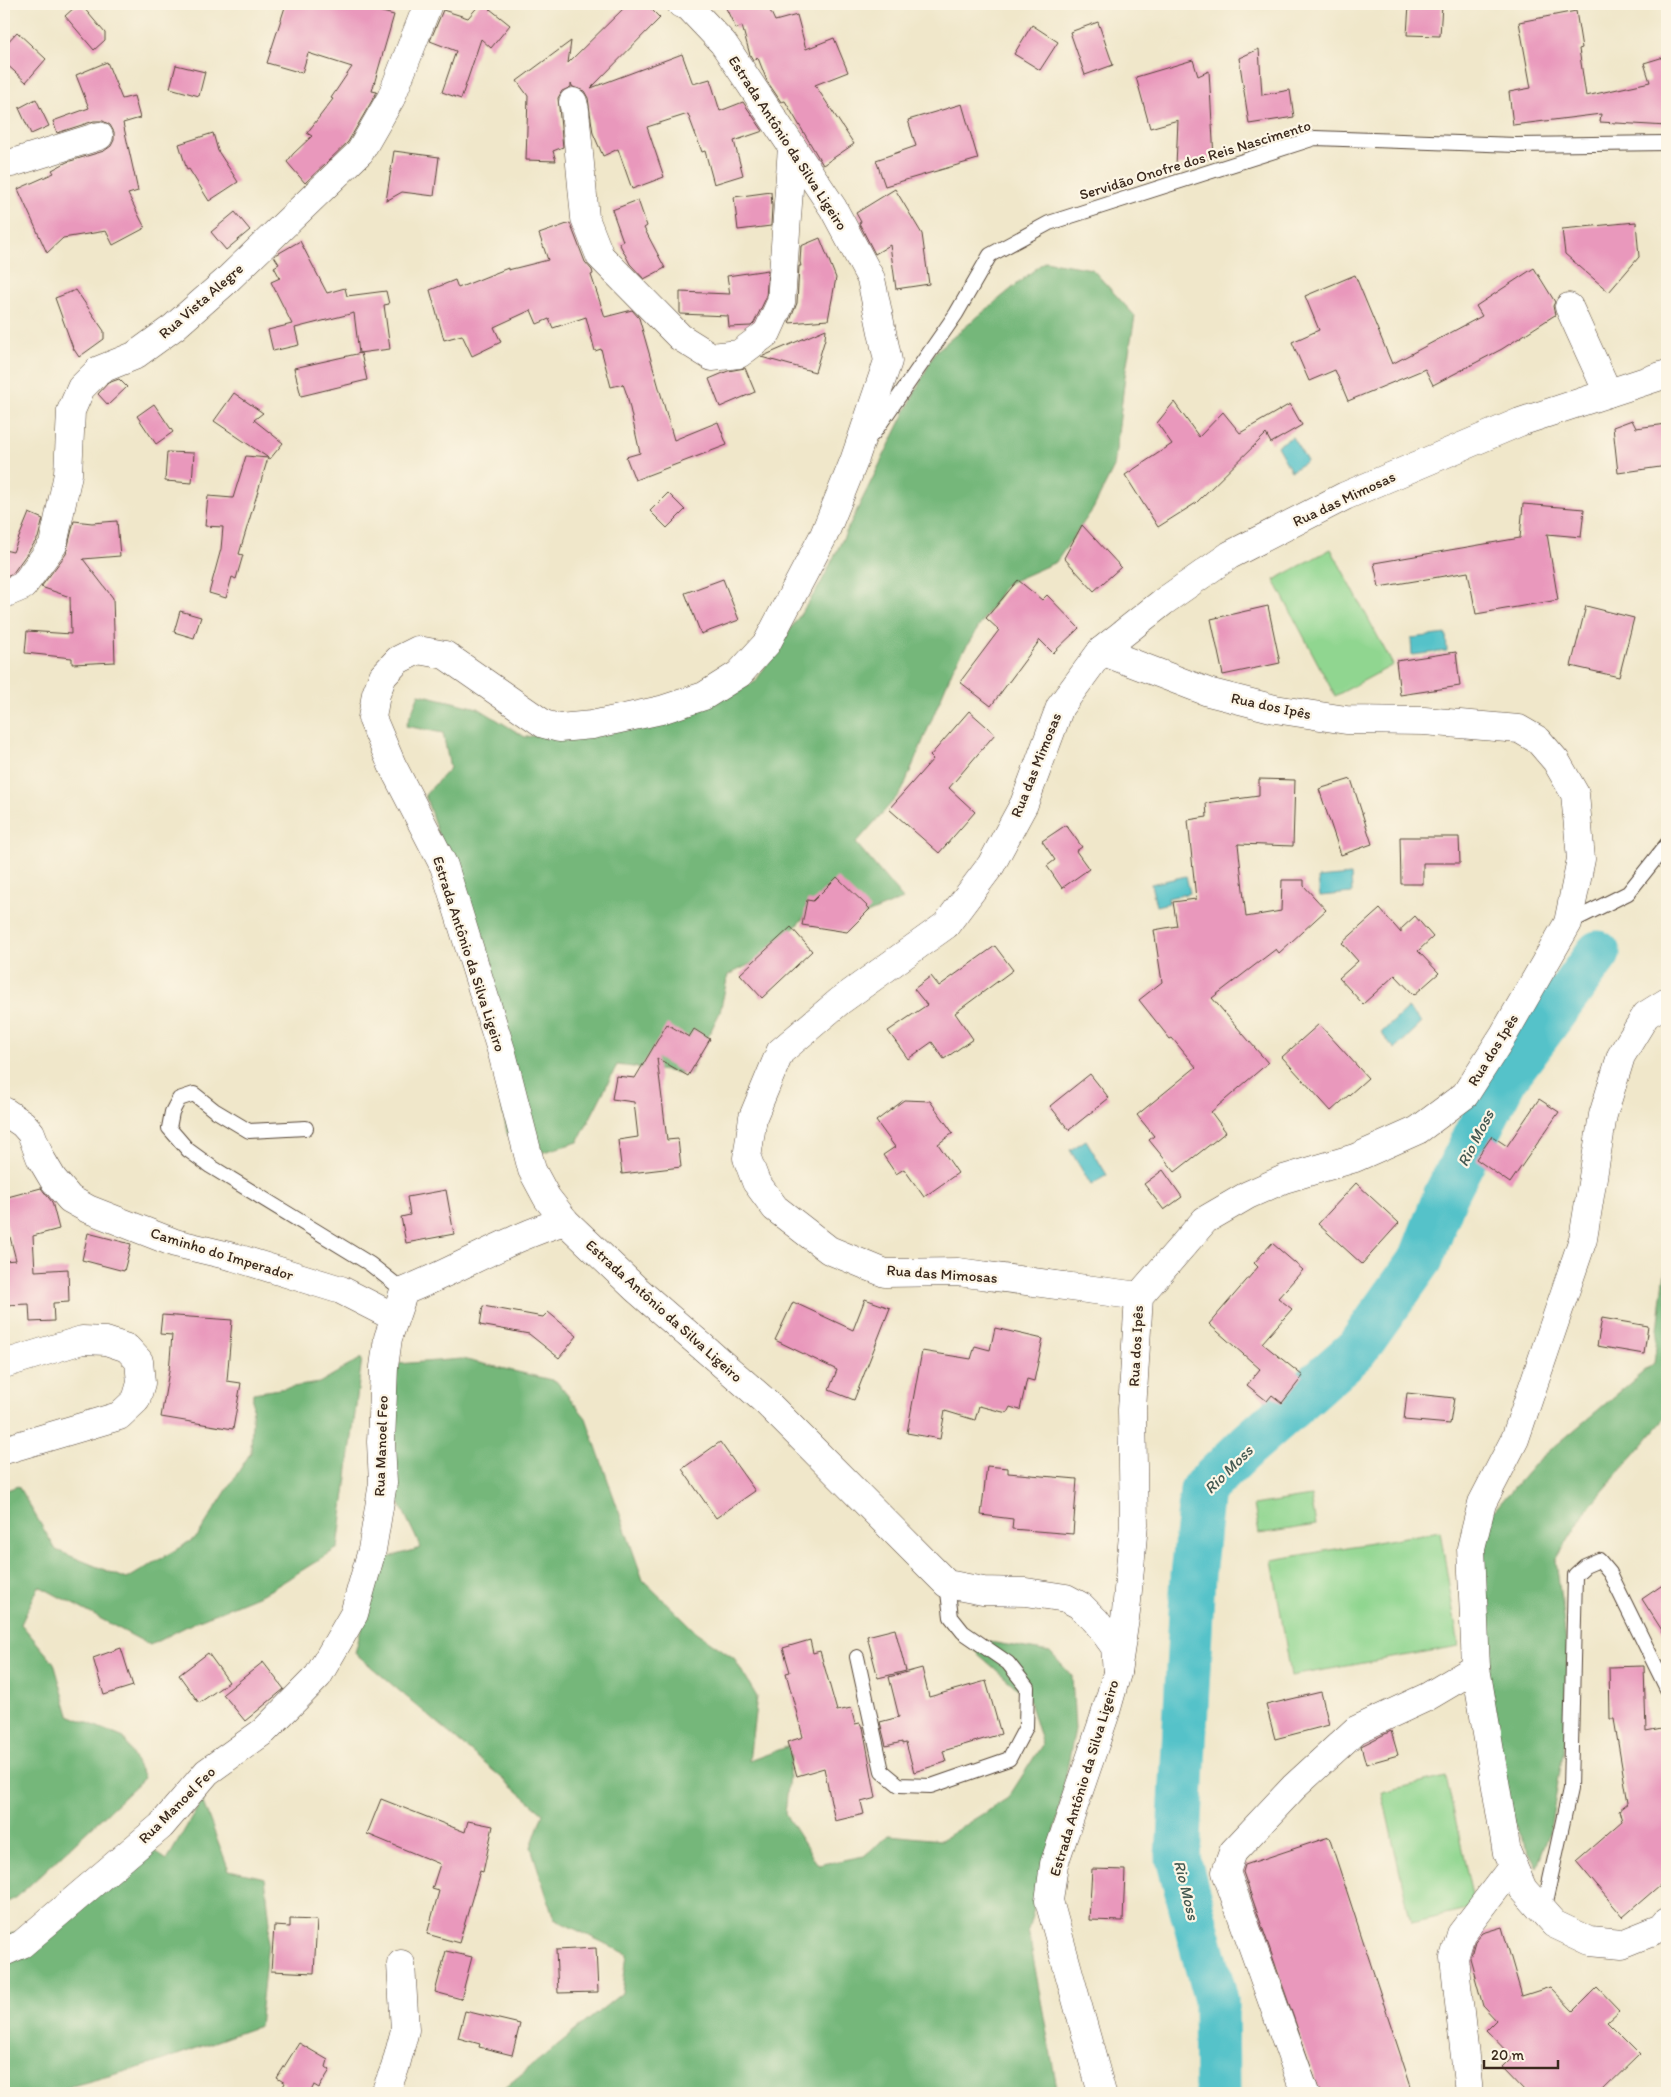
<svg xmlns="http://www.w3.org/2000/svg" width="1671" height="2097" viewBox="0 0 1671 2097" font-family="Itim,sans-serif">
  <rect width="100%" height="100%" fill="#fcf5e5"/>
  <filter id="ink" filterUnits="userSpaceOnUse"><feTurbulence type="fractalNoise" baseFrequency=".02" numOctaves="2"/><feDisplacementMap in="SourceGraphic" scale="10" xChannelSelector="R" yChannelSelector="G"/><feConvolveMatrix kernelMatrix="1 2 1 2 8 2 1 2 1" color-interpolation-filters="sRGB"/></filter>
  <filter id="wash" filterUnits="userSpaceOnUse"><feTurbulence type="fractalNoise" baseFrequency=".0096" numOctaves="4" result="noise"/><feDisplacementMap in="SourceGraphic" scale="20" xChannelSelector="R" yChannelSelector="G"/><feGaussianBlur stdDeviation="1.12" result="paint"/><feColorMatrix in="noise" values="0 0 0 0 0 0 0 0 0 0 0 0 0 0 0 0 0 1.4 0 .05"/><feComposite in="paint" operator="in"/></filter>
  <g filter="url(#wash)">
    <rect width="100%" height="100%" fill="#f0e7ca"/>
    <g fill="#90d690" stroke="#668057">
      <path d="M1331 549 1393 665 1335 696 1274 580Z"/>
      <path d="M1311 1496 1316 1525 1259 1534 1254 1505Z"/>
      <path d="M1440 1531 1459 1646 1291 1676 1272 1560Z"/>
      <path d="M1446 1777 1475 1908 1411 1923 1382 1792Z"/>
    </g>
    <g fill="#74b77a" stroke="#58704c">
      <path d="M1045 261 1092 269 1135 316 1125 376 1114 467 1093 509 1056 562 1006 584 954 666 902 791 856 843 903 899 855 919 823 895 773 953 728 975 720 1012 690 1074 617 1065 578 1142 526 1157 507 1133 470 930 425 795 450 768 443 733 406 726 419 694 478 708 525 737 670 718 755 682 820 585 935 352Z"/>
      <path d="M1667 1254V1416L1586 1511 1556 1560 1567 1649 1565 1742 1549 1834 1537 1867 1485 1770 1468 1629 1491 1514 1535 1463 1654 1363Z"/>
      <path d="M362 1358 338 1548 267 1592 199 1620 150 1645 39 1586 21 1624 54 1663 69 1715 124 1738 144 1778 17 1897 4 1904V1491L18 1486 56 1550 127 1579 197 1537 251 1452 253 1393 319 1383Z"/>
      <path d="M462 1359 556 1381 586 1418 643 1580 696 1632 734 1658 757 1697 749 1761 792 1745 785 1814 818 1865 864 1856 889 1835 941 1840 1008 1798 1042 1745 1028 1698 959 1637 1050 1652 1072 1676 1075 1729 1053 1841 1028 1930 1058 2093H498L622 1993 627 1954 554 1919 531 1847 543 1813 355 1653 379 1560 421 1548 387 1477 397 1364Z"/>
      <path d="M202 1800 229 1870 265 1878 270 1923 259 2026 152 2064 47 2093H4V1936L26 1930 135 1838 167 1860Z"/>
    </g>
    <g fill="#55c2c9" stroke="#487674">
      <path d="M1292 437 1307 461 1291 471 1277 446Z"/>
      <path d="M1446 634 1447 651 1412 655 1411 638Z"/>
      <path d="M1351 875 1352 893 1320 896 1318 878Z"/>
      <path d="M1186 876 1190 893 1168 898 1169 903 1156 906 1151 884Z"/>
      <path d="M1408 1008 1422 1023 1395 1049 1381 1033Z"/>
      <path d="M1086 1140 1107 1175 1091 1185 1070 1150Z"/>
    </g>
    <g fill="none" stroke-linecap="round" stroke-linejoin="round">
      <path stroke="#55c2c9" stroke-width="45" d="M1217 2093 1216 2000 1178 1858 1193 1575 1202 1490 1248 1445 1357 1349 1421 1259 1446 1194 1505 1079 1598 953"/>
    </g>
    <g id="blocks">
      <g fill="#e998bc">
        <path d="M286 4H363L362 7 394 15 372 91 377 92 348 142 305 183 287 162 293 154 312 136 307 133 333 99 331 98 352 67 308 53 302 73 267 63Z"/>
        <path d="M480 4H492L490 9 510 25 491 48 481 39 461 99 442 92 456 51 430 41 443 10 468 18Z"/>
        <path d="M628 4H646L660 18 591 88 682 54 693 84 710 79 720 111 743 102 763 131 734 141 743 175 714 184 705 151 702 152 688 114 647 127 664 177 632 189 618 149 603 156 593 133 588 98 584 91 573 87 571 84V87L562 91 558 98 563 147 553 151 556 161 526 160 528 96 517 81 571 41 568 63Z"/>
        <path d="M724 4H767L775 21 797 15 806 49 834 38 848 72 815 85 854 144 823 165 785 101 781 102 767 81 758 58 753 60 750 55 742 26 736 29Z"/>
        <path d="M1409 4H1442L1440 36 1407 35Z"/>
        <path d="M75 7H83L105 33V40L94 50 65 16Z"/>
        <path d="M1576 11 1582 48 1579 49 1586 96 1650 82 1644 63 1667 56V126L1600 122 1601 114 1513 125 1509 92 1531 88 1519 22Z"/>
        <path d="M1098 22 1113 65 1085 75 1070 32Z"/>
        <path d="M1032 25 1058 42 1040 70 1014 54Z"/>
        <path d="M17 32 46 59 26 82 4 62V46Z"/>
        <path d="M1259 49 1262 95 1290 90 1294 117 1249 124 1239 58Z"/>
        <path d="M1193 60 1198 76 1209 71 1214 158 1176 166 1178 120 1150 128 1136 77Z"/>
        <path d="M107 62 122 99 134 96 140 118 123 123 138 191 128 194 145 228 113 245 106 231 63 238 47 253 18 189 54 173 52 170 67 162 104 151 111 146 114 140V132L110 125 103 121H94L57 133 53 121 89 108 76 75Z"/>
        <path d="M176 65 205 72 199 96 170 88Z"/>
        <path d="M36 99 49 126 31 134 19 108Z"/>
        <path d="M962 104 978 159 885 186 876 160 916 146 908 120Z"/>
        <path d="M213 133 218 151 238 182 209 201 189 169 187 170 179 144Z"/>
        <path d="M394 151 439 157 434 196 402 192 386 201Z"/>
        <path d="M895 189 922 234 929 284 896 289 890 245 875 254 859 223 861 222 856 213Z"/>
        <path d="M771 192 772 206 771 226 738 230 734 197Z"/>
        <path d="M638 200 647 226 644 228 665 268 644 279 630 264 619 243 623 241 612 210Z"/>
        <path d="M235 212 250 230 226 250 211 232Z"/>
        <path d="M1636 222 1639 257 1609 292 1565 254 1562 229Z"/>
        <path d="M570 223 585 262 592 270 593 274 591 275 605 317 632 310 639 318 674 440 718 422 727 445 635 480 626 457 640 453 627 395 623 384 611 387 601 349 595 351 586 317 553 328 549 319 537 324 531 310 494 327 501 342 472 356 462 335 444 340 430 290 455 280 458 288 508 268V270L548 260 539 234Z"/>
        <path d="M820 238 836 278 828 320 789 323 797 303 799 266H801L800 262 801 246Z"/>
        <path d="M300 241 327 293 345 288 347 296 386 291 389 304 384 305 390 349 359 353 354 313 295 328 299 345 273 351 268 330 292 324 271 282 280 278 274 267 279 264 274 256Z"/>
        <path d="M1534 268 1555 302 1553 306 1555 315 1502 349 1433 385 1425 369 1348 401 1335 370 1309 381 1292 342 1319 330 1305 296 1355 275 1392 364 1482 316 1476 306Z"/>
        <path d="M768 270 766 298 754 323 751 326 729 327 728 316 680 314V292L730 294 727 276Z"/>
        <path d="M76 290 104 331V339L79 357 73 348 55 298Z"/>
        <path d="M826 329 825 339 815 372 761 357Z"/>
        <path d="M361 353 367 380 301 396 294 368Z"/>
        <path d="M745 368 755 392 720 407 709 379 728 371Z"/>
        <path d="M119 379 127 387 108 405 98 394 108 383Z"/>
        <path d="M234 393 263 413 254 420 283 443 270 459 214 421Z"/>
        <path d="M1174 402 1199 437 1223 412 1240 433 1290 404 1302 425 1271 443 1266 434 1196 503 1158 527 1125 475 1172 444 1157 423Z"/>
        <path d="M154 404 173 432 156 444 137 416Z"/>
        <path d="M1632 420 1636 428 1667 424V466L1618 473 1613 427Z"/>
        <path d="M167 452 194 453 192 483 165 481Z"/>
        <path d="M246 456 268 458 239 554 243 555 236 579 232 577 226 598 209 593 221 549 223 527 205 526 208 496 233 498Z"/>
        <path d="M668 493 685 510 667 528 650 511Z"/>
        <path d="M1523 504 1584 509 1581 537 1547 534 1558 600 1476 614 1468 572 1379 587 1374 563 1520 538Z"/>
        <path d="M29 513 43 519 38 538 13 573 4 577V550L13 552Z"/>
        <path d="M74 521 92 523 117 521 120 556 83 559 113 598 115 662 72 664V658L25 653 27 631 71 634 70 597 41 587 66 554Z"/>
        <path d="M1082 525 1121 567 1094 591 1064 558Z"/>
        <path d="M723 579 739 620 701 634 685 593Z"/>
        <path d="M1018 580 1042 600 1047 595 1079 628 1053 653 1040 640 991 706 960 682 999 630 986 618Z"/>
        <path d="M1268 606 1280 663 1223 675 1211 619Z"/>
        <path d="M1586 606 1634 618 1619 677 1571 666Z"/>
        <path d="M180 611 201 617 194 638 174 632Z"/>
        <path d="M1456 652 1460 686 1400 695 1396 661Z"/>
        <path d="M969 711 995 734 949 788 975 812 939 853 889 809 933 759 930 756Z"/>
        <path d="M1259 779 1295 780 1293 846 1238 844 1246 917 1281 911 1282 880H1304V886L1326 910 1279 953 1276 949 1212 998 1268 1063 1211 1112 1226 1132 1175 1172 1149 1140 1154 1136 1137 1115 1196 1067 1172 1038 1170 1039 1139 1000 1162 982 1154 930 1177 926 1173 902 1196 899 1188 820 1207 817 1206 803 1259 796Z"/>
        <path d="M1351 779 1372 844 1341 855 1319 789Z"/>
        <path d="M1066 825 1082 847 1076 851 1089 869 1062 888 1047 866 1055 860 1042 841Z"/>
        <path d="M1400 837H1459L1460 863H1423V884H1401Z"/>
        <path d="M837 877 870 909 847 932 802 925 807 900 813 901Z"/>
        <path d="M1380 909 1401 933V929L1415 916 1433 937 1418 951 1439 973 1414 995 1395 975 1363 1004 1339 978 1358 961 1342 943Z"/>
        <path d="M791 927 812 951 762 998 740 974Z"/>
        <path d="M995 946 1013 970 955 1013 973 1039 944 1059 932 1042 908 1059 888 1031 927 1005 914 989 931 976 939 986Z"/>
        <path d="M667 1024 689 1037 694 1029 710 1039 688 1076 657 1058 667 1140 678 1139 681 1167 622 1174 618 1140 638 1137 634 1102 612 1099 616 1076 635 1078Z"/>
        <path d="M1319 1024 1368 1078 1331 1111 1282 1057Z"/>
        <path d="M1090 1074 1109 1098 1069 1130 1050 1106Z"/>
        <path d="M1539 1099 1559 1112 1510 1183 1476 1159 1492 1136 1507 1146Z"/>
        <path d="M904 1100 930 1101 953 1133 938 1144 958 1173 924 1197 904 1169 896 1174 883 1155 895 1147 876 1121Z"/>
        <path d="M1163 1170 1182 1197 1164 1210 1144 1184Z"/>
        <path d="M1356 1183 1399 1223 1362 1264 1318 1224Z"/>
        <path d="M41 1188 52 1202 59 1229 33 1236 35 1271 68 1269 69 1302 53 1303 54 1321 30 1322 29 1304 4 1305V1261L16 1260 4 1214V1198Z"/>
        <path d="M446 1190 454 1234 406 1243 401 1217 410 1215 407 1197Z"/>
        <path d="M88 1233 131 1244 124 1271 82 1260Z"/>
        <path d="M1272 1243 1303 1270 1278 1298 1292 1309 1262 1343 1303 1376 1282 1403 1272 1395 1267 1401 1247 1385 1260 1369 1209 1324 1258 1267 1254 1263Z"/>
        <path d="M865 1299 890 1308 854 1400 829 1390 837 1370 775 1340 793 1302 853 1330Z"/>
        <path d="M483 1306 543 1317 548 1312 577 1336 559 1358 529 1334 480 1325Z"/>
        <path d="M162 1315 232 1320 227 1381 241 1383 233 1429 161 1417 169 1371 172 1335 160 1334Z"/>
        <path d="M1602 1318 1648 1326 1644 1354 1597 1346Z"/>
        <path d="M995 1328 1043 1339 1034 1381 1027 1379 1020 1410 1010 1407 1007 1413 979 1406 975 1420 945 1411 940 1439 907 1433 922 1351 971 1359 975 1346 990 1350Z"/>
        <path d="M1407 1393 1454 1398 1450 1424 1404 1420Z"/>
        <path d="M720 1442 755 1491 716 1518 682 1469Z"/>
        <path d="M987 1466 1008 1468V1473L1077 1479 1073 1534 1012 1529 1013 1519 981 1515Z"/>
        <path d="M1667 1582V1638L1642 1599Z"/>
        <path d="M895 1629 906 1671 878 1678 867 1636Z"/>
        <path d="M810 1640 813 1653 820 1651 837 1711 851 1708 855 1724 860 1723 862 1727H863L876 1798 861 1802 864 1814 835 1821 824 1768 797 1776 787 1742 803 1737 786 1673 790 1672 783 1648Z"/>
        <path d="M121 1648 133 1686 104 1695 93 1658Z"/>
        <path d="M208 1653 229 1682 199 1703 179 1675Z"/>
        <path d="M263 1662 284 1689 245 1721 223 1694Z"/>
        <path d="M1644 1666 1646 1732 1667 1728V1879L1623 1917 1576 1861 1622 1821 1619 1810 1628 1803 1614 1719H1610L1609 1667Z"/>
        <path d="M922 1668 929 1697 986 1681 1001 1734 943 1751 946 1762 914 1772 906 1743 902 1744V1742L886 1746 880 1722 899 1717 889 1677Z"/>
        <path d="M1321 1692 1329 1725 1275 1739 1266 1705Z"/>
        <path d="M1391 1731 1398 1755 1366 1764 1361 1746Z"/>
        <path d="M381 1799 465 1832 468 1821 493 1826 483 1872 480 1871 459 1943 427 1934 439 1891 432 1889 440 1864 367 1834Z"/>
        <path d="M1329 1837 1413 2093H1320L1243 1872 1245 1865Z"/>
        <path d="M1092 1869 1125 1870 1123 1921 1089 1920Z"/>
        <path d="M290 1919 317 1920 314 1973 271 1971 274 1926 290 1927Z"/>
        <path d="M1502 1927 1522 1996 1550 1987 1573 2011 1597 1987 1619 2010 1607 2021 1640 2054 1600 2093H1527L1502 2067 1512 2057 1486 2030 1496 2020 1483 2006 1470 1959 1475 1941 1482 1933Z"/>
        <path d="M596 1948 598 1992 558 1993 556 1950Z"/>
        <path d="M446 1951 472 1957 461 1999 435 1992Z"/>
        <path d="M465 2011 520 2024 512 2055 479 2047 480 2044 458 2038Z"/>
        <path d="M299 2043 328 2060 326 2067 330 2070 319 2088 314 2085 310 2093H279L285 2083 277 2078Z"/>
      </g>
    </g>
  </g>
  <g filter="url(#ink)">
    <use href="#blocks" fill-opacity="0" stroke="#564638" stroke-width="1"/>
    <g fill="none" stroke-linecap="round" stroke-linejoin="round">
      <g stroke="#564638" stroke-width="16">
        <g id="service">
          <path d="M873 434 956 314 990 255 1049 223 1315 138 1516 145 1667 143"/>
          <path d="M1568 923 1628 893 1667 844"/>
          <path d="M306 1128 249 1131 214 1110 194 1094 179 1099 172 1112 169 1128 188 1150 210 1166 370 1264 404 1291"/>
          <path d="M857 1657 882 1771 899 1785 931 1786 1009 1759 1026 1727 1027 1687 1008 1663 963 1632 951 1617 947 1584"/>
          <path d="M1543 1912 1570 1789 1575 1575 1585 1566 1599 1560 1610 1573 1667 1689"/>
        </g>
      </g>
      <g stroke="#564638" stroke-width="29">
        <g id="minor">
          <path d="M573 102 575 110 585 218 600 256 680 337 712 357 739 354 767 333 781 302 792 147"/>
          <path d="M4 162 12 163 99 136"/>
          <path d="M1569 307 1608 393"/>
          <path d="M4 594 23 586 53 545 68 474 71 411 81 388 99 370 134 356 174 327 224 283 360 152 391 98 428 4"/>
          <path d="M1101 651 1208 692 1275 709 1346 720 1424 721 1519 729 1538 740 1556 761 1575 794 1581 859 1568 923 1504 1034 1465 1095 1418 1130 1355 1158 1284 1179 1248 1195 1205 1220 1139 1296 1132 1410 1134 1524 1126 1612 1117 1672"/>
          <path d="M4 1111 23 1124 31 1133 40 1157 53 1179 70 1199 88 1209 175 1243 234 1257 341 1290 394 1317"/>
          <path d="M1139 1296 958 1272 885 1273 829 1250 775 1208 756 1182 747 1158 753 1117 780 1052 840 1001 946 925 991 865 1024 804 1060 707 1101 651 1163 602 1230 555 1345 496 1520 422 1667 374"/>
          <path d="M4 1364 82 1340 106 1341 127 1348 139 1361 141 1383 136 1400 119 1416 4 1450"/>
          <path d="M1476 1668 1507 1853 1523 1889 1554 1924 1590 1941 1622 1944 1662 1928 1667 1922"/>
          <path d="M4 1952 22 1944 161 1826 207 1772 264 1731 318 1676 354 1614 372 1550 383 1483 381 1442 384 1367 388 1338 404 1291C458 1270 510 1237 565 1221"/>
          <path d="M385 2093 395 2068 405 2030 401 1964"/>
          <path d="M1305 2093 1226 1872 1233 1852 1294 1787 1356 1730 1427 1697 1476 1668 1471 1548 1482 1503 1515 1439 1583 1239 1603 1115 1621 1056 1646 1015 1667 1002"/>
          <path d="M1469 2093 1454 1958 1461 1934 1513 1866"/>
        </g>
      </g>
      <g stroke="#564638" stroke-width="29">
        <path id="tertiary" d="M681 4 688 6 723 43 833 208 871 279 888 361 854 461 824 535 767 643 739 674 704 696 661 710 592 725 559 728 544 724 445 655 418 650 398 660 383 676 376 694 372 718 392 765 444 866 502 1053 532 1170 547 1198 565 1221 635 1288 766 1402 947 1584 983 1591 1026 1592 1066 1598 1081 1606 1096 1621 1115 1647 1117 1673 1105 1715 1054 1864 1049 1901 1102 2093"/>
      </g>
      <use href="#service" stroke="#fff" stroke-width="14"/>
      <use href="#minor" stroke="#fff" stroke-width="28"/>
      <use href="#tertiary" stroke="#fff" stroke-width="28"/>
    </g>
  </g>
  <g text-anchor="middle" stroke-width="4.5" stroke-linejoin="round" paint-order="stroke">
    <g font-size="15" fill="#3b2a1e" stroke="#fcf5e5">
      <text transform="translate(788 143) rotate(57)" y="5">Estrada Antônio da Silva Ligeiro</text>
      <text transform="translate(1195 160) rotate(-17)" y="5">Servidão Onofre dos Reis Nascimento</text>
      <text transform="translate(201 301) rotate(-41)" y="5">Rua Vista Alegre</text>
      <text transform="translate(1344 499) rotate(-25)" y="5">Rua das Mimosas</text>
      <text transform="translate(1271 706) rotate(12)" y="5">Rua dos Ipês</text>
      <text transform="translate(1036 765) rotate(-68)" y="5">Rua das Mimosas</text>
      <text transform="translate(469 954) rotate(72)" y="5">Estrada Antônio da Silva Ligeiro</text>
      <text transform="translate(1493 1050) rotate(-58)" y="5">Rua dos Ipês</text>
      <text transform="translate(222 1254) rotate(17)" y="5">Caminho do Imperador</text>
      <text transform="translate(942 1274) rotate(4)" y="5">Rua das Mimosas</text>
      <text transform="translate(664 1311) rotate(42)" y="5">Estrada Antônio da Silva Ligeiro</text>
      <text transform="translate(1136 1346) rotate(-87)" y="5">Rua dos Ipês</text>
      <text transform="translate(381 1446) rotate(-88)" y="5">Rua Manoel Feo</text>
      <text transform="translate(1084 1778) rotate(-73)" y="5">Estrada Antônio da Silva Ligeiro</text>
      <text transform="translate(177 1805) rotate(-45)" y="5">Rua Manoel Feo</text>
    </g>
    <g font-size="16" font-style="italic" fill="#435851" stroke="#fcf5e5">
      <text transform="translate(1475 1138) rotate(-63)" y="6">Rio Moss</text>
      <text transform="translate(1228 1469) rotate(-45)" y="6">Rio Moss</text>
      <text transform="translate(1187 1890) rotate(76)" y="6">Rio Moss</text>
    </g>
  </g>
  <rect width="1671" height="2097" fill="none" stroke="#fcf5e5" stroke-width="20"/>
  <path d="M1484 2060v8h74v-8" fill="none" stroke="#3b2a1e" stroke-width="2.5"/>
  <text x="1491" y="2060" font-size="15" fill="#3b2a1e" stroke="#fcf5e5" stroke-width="4" paint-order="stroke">20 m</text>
</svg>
